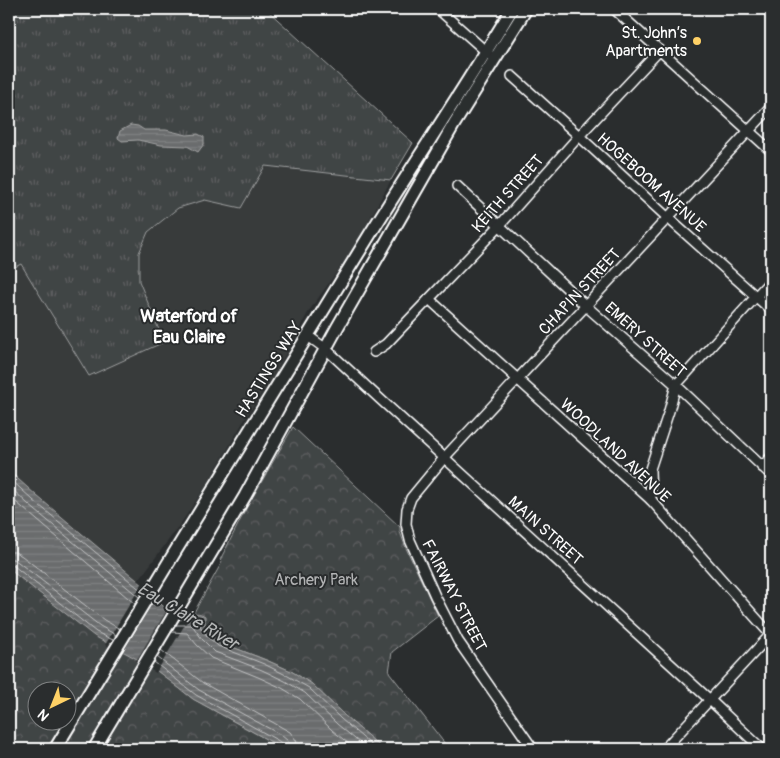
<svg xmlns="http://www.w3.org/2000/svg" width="780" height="758" viewBox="0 0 780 758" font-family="Pangolin,sans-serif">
  <defs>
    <pattern id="grass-tufts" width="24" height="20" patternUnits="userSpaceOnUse" patternTransform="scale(1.25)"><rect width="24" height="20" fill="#414445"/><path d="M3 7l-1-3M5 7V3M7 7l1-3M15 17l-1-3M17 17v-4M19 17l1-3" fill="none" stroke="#5e6061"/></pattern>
    <pattern id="park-crowns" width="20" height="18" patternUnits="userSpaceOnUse" patternTransform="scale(1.25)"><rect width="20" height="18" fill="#414445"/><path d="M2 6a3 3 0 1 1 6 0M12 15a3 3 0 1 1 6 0" fill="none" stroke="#5e6061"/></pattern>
    <pattern id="water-rules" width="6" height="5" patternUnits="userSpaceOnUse" patternTransform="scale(1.25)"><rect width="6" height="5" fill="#6a6c6d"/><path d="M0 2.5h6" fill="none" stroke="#808283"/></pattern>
  </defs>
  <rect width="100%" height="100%" fill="#2a2d2e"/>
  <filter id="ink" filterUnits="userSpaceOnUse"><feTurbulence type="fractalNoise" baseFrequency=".02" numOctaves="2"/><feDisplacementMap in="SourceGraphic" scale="10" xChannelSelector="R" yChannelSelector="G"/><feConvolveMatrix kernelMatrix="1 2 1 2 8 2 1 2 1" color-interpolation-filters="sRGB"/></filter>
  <g filter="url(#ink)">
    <path fill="#373a3b" d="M265 166 391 180 354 248 309 311 277 370 242 424 207 485 179 526 138 581 37 496 9 471V270L21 264 89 376 164 342 139 281V253L148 232 178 208 205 200 241 208Z"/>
    <path fill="url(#grass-tufts)" stroke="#a0a2a2" d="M9 9H266L413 143 391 180 265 166 241 208 205 200 178 208 148 232 139 253V281L164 342 89 376 21 264 9 270Z"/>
    <g fill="url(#park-crowns)" stroke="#a0a2a2" fill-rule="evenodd">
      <path d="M293 427 400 527V532L406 548 438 616 392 652 389 672 449 749H383L345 716 312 684 291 671 266 660 222 643 193 614 222 562 220 560 247 507Z"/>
      <path d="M9 569 50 601 152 667 193 699 275 744 282 749H9ZM38 690H68V720H38Z"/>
    </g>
    <g fill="url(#water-rules)" stroke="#a6a7a7">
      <path d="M131 125 138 126 144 130H166L187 135 198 134 204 137V144L198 152 187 146 161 145 138 140 122 141 118 138 120 131Z"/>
      <path d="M9 471 37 496 150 591C157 600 166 612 178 614 187 616 197 610 205 616V625L210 632 222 643 266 660 291 671 312 684 345 716 383 749H282L275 744 193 699 152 667 94 636 9 569Z"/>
    </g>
    <g fill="#2a2d2e">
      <path d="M143 582 157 596 122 654 105 645Z"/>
      <path d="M169 607 178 612 193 611 156 673 136 661Z"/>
    </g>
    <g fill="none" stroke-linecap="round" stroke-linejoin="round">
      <g stroke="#c3c4c5" stroke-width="1">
        <path d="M9 478 33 500 143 592"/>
        <path d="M9 486 29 505 139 597"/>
        <path d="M9 496 135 604"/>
        <path d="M9 552H15L22 556 104 620 120 629"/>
        <path d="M9 559H13L18 562 100 626 116 635"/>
        <path d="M9 565 14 566 96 632 113 640"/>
        <path d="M180 619H199L201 628 207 636 218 646 264 664 288 676 309 688 341 719 376 749"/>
        <path d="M176 625H192L202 639 215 652 262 670 285 681 305 693 337 724 367 749"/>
        <path d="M172 632 187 633 197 645 211 658 258 677 282 688 300 699 332 730 355 749"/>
        <path d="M161 650 203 683 290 732 296 740 298 749"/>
        <path d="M157 657 199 690 281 735 288 741 290 749"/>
        <path d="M154 662 196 695 277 740 283 744 284 749"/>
      </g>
      <g stroke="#fff" stroke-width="12">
        <g id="minor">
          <path d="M438 9 491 56"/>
          <path d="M614 9 771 151"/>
          <path d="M512 76 579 136 668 218 771 310"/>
          <path d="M457 186 586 306 676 385 771 475"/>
          <path d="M429 299 651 500 771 635"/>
          <path d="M308 336 326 349 380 399 710 700 762 749"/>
          <path d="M374 352 386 344 429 299 500 225 579 136 660 50"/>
          <path d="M762 467 771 457"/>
          <path d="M651 500 650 469 669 411 676 385 771 280"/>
          <path d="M533 749 458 641 435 596 410 540 406 524 407 509 411 498 444 458 771 107"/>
          <path d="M664 749 771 634"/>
        </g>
      </g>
      <g stroke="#fff" stroke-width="15">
        <g id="major">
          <path d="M55 749C160 576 266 403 372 231 418 157 467 84 512 9"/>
          <path d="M94 749 245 496 337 328 454 124 526 9"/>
        </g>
      </g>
      <use href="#minor" stroke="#2a2d2e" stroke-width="9"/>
      <use href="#major" stroke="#2a2d2e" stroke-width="11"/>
    </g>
  </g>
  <circle fill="#ffd166" stroke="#2a2d2e" stroke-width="2" cx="697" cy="41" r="5"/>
  <g text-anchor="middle" stroke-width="4" stroke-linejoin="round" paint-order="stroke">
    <g font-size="16" fill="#fff" stroke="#2a2d2e" text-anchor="end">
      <text x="687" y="38">St. John’s<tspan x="687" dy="18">Apartments</tspan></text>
    </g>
    <g font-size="16" fill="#fff" stroke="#2a2d2e">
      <text transform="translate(652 182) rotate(42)" y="6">HOGEBOOM AVENUE</text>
      <text transform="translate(507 193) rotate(-48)" y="6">KEITH STREET</text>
      <text transform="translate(579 291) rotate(-47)" y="6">CHAPIN STREET</text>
      <text transform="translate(646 339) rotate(42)" y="6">EMERY STREET</text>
      <text transform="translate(268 369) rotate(-58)" y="6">HASTINGS WAY</text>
      <text transform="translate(616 450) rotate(43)" y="6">WOODLAND AVENUE</text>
      <text transform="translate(546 530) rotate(42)" y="6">MAIN STREET</text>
      <text transform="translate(455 595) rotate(63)" y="6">FAIRWAY STREET</text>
    </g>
    <g font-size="16" fill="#b3b4b5" stroke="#2a2d2e">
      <text x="316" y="585">Archery Park</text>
    </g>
    <g font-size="18" font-weight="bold" fill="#fff" stroke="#2a2d2e">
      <text x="189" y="322">Waterford of<tspan x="189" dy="21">Eau Claire</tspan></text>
    </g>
    <g font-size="18" font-style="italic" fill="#b4b6b6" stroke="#2a2d2e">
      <text transform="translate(188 616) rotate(31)" y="6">Eau Claire River</text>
    </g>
  </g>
  <rect width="780" height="758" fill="none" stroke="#2a2d2e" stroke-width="30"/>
  <rect x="15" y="15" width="750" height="728" fill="none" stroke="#fff" stroke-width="2" filter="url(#ink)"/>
  <g transform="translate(52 706) rotate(223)"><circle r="24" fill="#2a2d2e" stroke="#7f8182"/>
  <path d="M0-4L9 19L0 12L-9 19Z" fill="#ffd166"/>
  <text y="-8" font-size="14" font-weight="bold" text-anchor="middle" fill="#ffffff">N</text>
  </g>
</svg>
